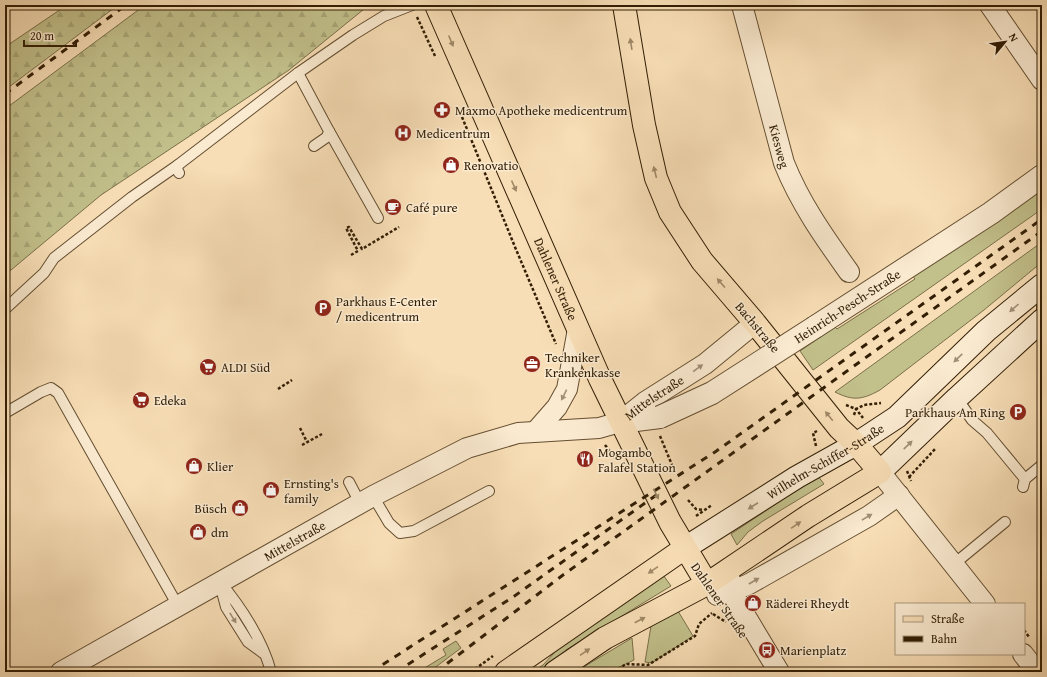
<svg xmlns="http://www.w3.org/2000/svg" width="1047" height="677" viewBox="0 0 1047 677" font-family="'Gentium Book Plus',serif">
  <defs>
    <pattern id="forest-firs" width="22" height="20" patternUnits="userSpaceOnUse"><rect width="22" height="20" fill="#c2c08b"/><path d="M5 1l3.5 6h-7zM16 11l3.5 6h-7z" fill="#a7a576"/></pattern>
  </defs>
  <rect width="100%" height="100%" fill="#f8deb6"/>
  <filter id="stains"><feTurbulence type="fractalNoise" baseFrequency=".005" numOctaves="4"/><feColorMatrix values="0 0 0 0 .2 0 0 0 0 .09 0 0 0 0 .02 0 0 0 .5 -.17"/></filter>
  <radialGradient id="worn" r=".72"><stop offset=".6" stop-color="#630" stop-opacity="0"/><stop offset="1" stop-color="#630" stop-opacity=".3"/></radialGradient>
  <g fill="#c2c08b" stroke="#7a6f48">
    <path d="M1042 190V209L813 370 800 351 835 327 837 329 915 279 912 275 962 244Z"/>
    <path d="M1042 242V262L984 310 880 390C862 400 853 401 835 392Z"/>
    <path d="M818 476 824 484 763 521 748 532 737 545 731 534Z"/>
    <path d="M661 572 671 586 566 650 543 672H532L543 665 567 639Z"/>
    <path d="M678 611 693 636 652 663 645 662 651 626Z"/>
    <path d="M632 638 634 660 609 672H575Z"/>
    <path d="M456 641 461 648 429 672H418L446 655 443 649Z"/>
  </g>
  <g fill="url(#forest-firs)" stroke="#7a6f48">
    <path d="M67 5H118L5 90V47Z"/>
    <path d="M145 5H369L289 70 101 195 5 275V109Z"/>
  </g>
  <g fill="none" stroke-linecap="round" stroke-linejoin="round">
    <g stroke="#644e31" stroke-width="12">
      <g id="service">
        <path d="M298 73 329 131 327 137 314 146"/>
        <path d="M329 131 378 218"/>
        <path d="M179 173 177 169 178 165 298 73 353 35 384 16 412 5"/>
        <path d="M1042 302V309"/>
        <path d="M5 309 44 273 54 258 132 197 178 165"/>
        <path d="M957 398 972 420 987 433 1025 479"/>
        <path d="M5 413 41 392 51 388 58 393 178 606"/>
        <path d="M349 482 360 503"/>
        <path d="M1023 487 1025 479 1042 465"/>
        <path d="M373 496 389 523 400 533 414 531 489 491"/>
        <path d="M954 564 1005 522"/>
        <path d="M220 582C241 607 263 641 271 672"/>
        <path d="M220 584 226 607 248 642 263 653"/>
      </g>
    </g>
    <g stroke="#644e31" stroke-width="22">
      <g id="minor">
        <path id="s1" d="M742 5 784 163C800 203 824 237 849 272"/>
        <path d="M990 5 1042 80"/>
        <path d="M536 431 557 407 567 389 578 329"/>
        <path d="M880 472 985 604"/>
        <path d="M730 580 729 583 731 592 779 672"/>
        <path d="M717 595 731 592 749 584 869 516 899 495"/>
        <path d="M1023 654 1037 672"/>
        <path id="s2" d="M61 672 373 496 467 448 518 433 599 428 620 422 645 402 705 364 755 323"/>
      </g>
    </g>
    <g stroke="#644e31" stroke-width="24">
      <g id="tertiary">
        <path d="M815 327 991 213 1042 176"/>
        <path d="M620 422 660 417"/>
      </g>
    </g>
    <g stroke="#321e05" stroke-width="24">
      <g id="secondary">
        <path d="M880 472 957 398 1042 320"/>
        <path id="s3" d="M685 548 797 477 856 444 897 417 986 331 1042 285"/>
      </g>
    </g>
    <g stroke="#321e05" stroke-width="24">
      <g id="primary">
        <path id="s4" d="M436 5 600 379 670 522 707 584"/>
        <path d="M506 672 685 548"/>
        <path d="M555 672 605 638 707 584 808 516 880 472 856 444 839 428 755 323 702 261 670 212 656 178 644 125 624 5"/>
      </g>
    </g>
    <g stroke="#321e05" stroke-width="2.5" stroke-dasharray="3 2" stroke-linecap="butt">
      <path d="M417 17 435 56"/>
      <path d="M462 117 515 247 556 344"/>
      <path d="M351 255 358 251 346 228 349 227 362 249 399 227"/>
      <path d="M278 389 292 380"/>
      <path d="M846 405 856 409 864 405 881 403"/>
      <path d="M854 415 856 409 863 418"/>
      <path d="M300 428 307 442"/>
      <path d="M660 436 672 465"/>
      <path d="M302 445 322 434"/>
      <path d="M605 445 616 459"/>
      <path d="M816 446 813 433 817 431"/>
      <path d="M907 471 911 481"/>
      <path d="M909 477 936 448"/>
      <path d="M688 500 696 509 703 510"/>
      <path d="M696 516 712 505"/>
      <path d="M713 614 726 622"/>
      <path d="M1024 630 1029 637"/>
      <path d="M471 672 493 656"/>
      <path d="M614 672 626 664 648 665 695 636 699 624 712 613"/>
    </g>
    <use href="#service" stroke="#faead0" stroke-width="10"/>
    <use href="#minor" stroke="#faead0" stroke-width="20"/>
    <use href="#tertiary" stroke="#faead0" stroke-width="22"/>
    <use href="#secondary" stroke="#faead0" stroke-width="22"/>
    <use href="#primary" stroke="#f8deb6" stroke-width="22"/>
    <g stroke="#321e05" stroke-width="3" stroke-dasharray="7 7" stroke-linecap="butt">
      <path d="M5 94 126 5"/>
      <path d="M371 672 715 452 1042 219"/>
      <path d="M396 672 513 597 662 491"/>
      <path d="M436 672 563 575 1042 231"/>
    </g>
    <g stroke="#644e31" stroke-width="24" stroke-linecap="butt">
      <path id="tertiary-bridge" d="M660 417 712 393 815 327"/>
    </g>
    <use href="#tertiary-bridge" stroke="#faead0" stroke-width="22"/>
  </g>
  <defs><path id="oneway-solid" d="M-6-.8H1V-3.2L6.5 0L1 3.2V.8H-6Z"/></defs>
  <g fill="#9f8866">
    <use href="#oneway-solid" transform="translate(451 41) rotate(67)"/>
    <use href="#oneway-solid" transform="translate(631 44) rotate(-99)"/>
    <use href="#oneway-solid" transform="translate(655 172) rotate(-104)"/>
    <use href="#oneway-solid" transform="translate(514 186) rotate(66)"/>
    <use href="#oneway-solid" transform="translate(721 283) rotate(-131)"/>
    <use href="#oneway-solid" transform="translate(829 416) rotate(-129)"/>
    <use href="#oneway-solid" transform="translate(656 494) rotate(64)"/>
    <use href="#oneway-solid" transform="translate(796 525) rotate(-34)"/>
    <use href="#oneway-solid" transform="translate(653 570) rotate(146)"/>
    <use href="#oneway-solid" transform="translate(640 620) rotate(-28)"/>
    <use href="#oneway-solid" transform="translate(585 652) rotate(-34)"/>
  </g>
  <g fill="#a08e75">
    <use href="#oneway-solid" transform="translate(1014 308) rotate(139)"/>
    <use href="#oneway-solid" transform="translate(958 358) rotate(136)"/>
    <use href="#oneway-solid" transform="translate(698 368) rotate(-36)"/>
    <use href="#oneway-solid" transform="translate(564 395) rotate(116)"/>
    <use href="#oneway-solid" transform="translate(908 445) rotate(-44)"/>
    <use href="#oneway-solid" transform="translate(753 506) rotate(147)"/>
    <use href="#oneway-solid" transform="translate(867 517) rotate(-31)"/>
    <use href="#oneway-solid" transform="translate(754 581) rotate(-30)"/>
    <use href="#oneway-solid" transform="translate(233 618) rotate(58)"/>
  </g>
  <defs>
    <g id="pharmacy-disc" transform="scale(0.9)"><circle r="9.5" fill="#8f2418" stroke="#faead0"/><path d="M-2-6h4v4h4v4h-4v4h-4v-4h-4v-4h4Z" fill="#fff"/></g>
    <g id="hospital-disc" transform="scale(0.9)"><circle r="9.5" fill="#8f2418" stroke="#faead0"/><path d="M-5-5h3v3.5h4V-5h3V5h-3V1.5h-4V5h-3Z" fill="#fff"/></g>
    <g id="shop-disc" transform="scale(0.9)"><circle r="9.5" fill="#8f2418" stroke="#faead0"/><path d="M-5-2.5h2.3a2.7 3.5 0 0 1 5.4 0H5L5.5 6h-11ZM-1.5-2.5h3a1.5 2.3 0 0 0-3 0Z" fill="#fff"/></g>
    <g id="cafe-disc" transform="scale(0.9)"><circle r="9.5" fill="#8f2418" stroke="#faead0"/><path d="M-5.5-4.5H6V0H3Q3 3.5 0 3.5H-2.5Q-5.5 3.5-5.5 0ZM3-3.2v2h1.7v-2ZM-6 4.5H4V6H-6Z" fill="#fff"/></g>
    <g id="parking-disc" transform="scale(0.9)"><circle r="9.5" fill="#8f2418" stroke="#faead0"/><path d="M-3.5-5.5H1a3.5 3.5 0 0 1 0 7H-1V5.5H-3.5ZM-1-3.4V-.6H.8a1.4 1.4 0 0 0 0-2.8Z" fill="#fff"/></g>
    <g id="office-disc" transform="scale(0.9)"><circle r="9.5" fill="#8f2418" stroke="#faead0"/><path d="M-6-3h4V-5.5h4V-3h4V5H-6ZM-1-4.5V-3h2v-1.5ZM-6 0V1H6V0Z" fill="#fff"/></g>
    <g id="supermarket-disc" transform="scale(0.9)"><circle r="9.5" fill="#8f2418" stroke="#faead0"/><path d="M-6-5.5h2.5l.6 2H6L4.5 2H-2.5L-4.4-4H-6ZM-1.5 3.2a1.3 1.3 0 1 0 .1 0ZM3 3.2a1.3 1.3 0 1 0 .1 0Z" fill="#fff"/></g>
    <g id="restaurant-disc" transform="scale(0.9)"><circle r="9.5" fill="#8f2418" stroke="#faead0"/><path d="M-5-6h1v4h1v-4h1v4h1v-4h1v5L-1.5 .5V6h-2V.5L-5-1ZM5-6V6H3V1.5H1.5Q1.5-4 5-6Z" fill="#fff"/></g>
    <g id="bus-disc" transform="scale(0.9)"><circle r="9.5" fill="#8f2418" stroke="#faead0"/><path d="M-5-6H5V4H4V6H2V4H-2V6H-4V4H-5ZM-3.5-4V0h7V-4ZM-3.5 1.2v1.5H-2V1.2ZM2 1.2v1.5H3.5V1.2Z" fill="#fff"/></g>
  </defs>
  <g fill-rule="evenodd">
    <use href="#pharmacy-disc" x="442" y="110"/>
    <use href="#hospital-disc" x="403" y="133"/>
    <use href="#shop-disc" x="451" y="165"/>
    <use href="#cafe-disc" x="393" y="207"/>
    <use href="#parking-disc" x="323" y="308"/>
    <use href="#office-disc" x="532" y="364"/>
    <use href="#supermarket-disc" x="208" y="367"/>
    <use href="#supermarket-disc" x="141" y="400"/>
    <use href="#parking-disc" x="1018" y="412"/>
    <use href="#restaurant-disc" x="585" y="459"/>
    <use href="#shop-disc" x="194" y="466"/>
    <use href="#shop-disc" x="271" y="490"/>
    <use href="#shop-disc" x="240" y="508"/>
    <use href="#shop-disc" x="198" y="532"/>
    <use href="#shop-disc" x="753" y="603"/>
    <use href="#bus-disc" x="767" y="650"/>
  </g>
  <g text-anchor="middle" stroke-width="3" stroke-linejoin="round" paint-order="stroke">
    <g font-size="13" fill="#321e05" stroke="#faead0" text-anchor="start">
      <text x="455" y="115">Maxmo Apotheke medicentrum</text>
      <text x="416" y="138">Medicentrum</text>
      <text x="464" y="170">Renovatio</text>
      <text x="406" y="212">Café pure</text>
      <text x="336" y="306">Parkhaus E-Center<tspan x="336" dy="15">/ medicentrum</tspan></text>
      <text x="545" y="362">Techniker<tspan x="545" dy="15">Krankenkasse</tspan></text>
      <text x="221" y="372">ALDI Süd</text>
      <text x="154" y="405">Edeka</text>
      <text x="1005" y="417" text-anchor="end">Parkhaus Am Ring</text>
      <text x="598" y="457">Mogambo<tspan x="598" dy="15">Falafel Station</tspan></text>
      <text x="207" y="471">Klier</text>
      <text x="284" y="488">Ernsting's<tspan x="284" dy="15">family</tspan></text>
      <text x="227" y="513" text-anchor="end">Büsch</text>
      <text x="211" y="537">dm</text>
      <text x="766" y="608">Räderei Rheydt</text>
      <text x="780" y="655">Marienplatz</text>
    </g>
    <g font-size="13" fill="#321e05" stroke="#faead0">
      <text dy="5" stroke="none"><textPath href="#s1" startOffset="146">Kiesweg</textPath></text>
      <text dy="5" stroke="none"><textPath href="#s4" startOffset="299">Dahlener Straße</textPath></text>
      <text transform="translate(847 306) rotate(-33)" y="5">Heinrich-Pesch-Straße</text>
      <text transform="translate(758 327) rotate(50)" y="5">Bachstraße</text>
      <text dy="5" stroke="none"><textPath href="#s2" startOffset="662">Mittelstraße</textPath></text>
      <text dy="5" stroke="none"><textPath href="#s3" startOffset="165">Wilhelm-Schiffer-Straße</textPath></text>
      <text dy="5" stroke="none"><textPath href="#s2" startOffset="268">Mittelstraße</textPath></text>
      <text transform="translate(720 600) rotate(55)" y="5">Dahlener Straße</text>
    </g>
  </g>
  <rect width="1047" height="677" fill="none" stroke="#f8deb6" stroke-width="20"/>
  <rect x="6" y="6" width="1035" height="665" fill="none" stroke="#321e05" stroke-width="2"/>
  <rect x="10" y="10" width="1027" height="657" fill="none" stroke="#321e05"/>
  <rect x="895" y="603" width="130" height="52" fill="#faead0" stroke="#aa987f"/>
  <rect x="903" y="616" width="20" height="6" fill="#f8deb6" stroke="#aa987f"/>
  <text x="931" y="623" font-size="12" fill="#321e05">Straße</text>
  <rect x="903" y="636" width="20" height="6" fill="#321e05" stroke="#aa987f"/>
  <text x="931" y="643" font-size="12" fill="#321e05">Bahn</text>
  <g transform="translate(1005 42) rotate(61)" stroke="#faead0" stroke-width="3" paint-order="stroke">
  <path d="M0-3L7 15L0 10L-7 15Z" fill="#321e05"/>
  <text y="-6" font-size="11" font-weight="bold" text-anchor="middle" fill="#321e05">N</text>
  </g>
  <path d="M24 40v6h52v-6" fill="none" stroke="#321e05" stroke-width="2"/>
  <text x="30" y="40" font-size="12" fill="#321e05" stroke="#faead0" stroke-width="3" paint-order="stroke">20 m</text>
  <rect width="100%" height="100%" filter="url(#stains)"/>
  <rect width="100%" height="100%" fill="url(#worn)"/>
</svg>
